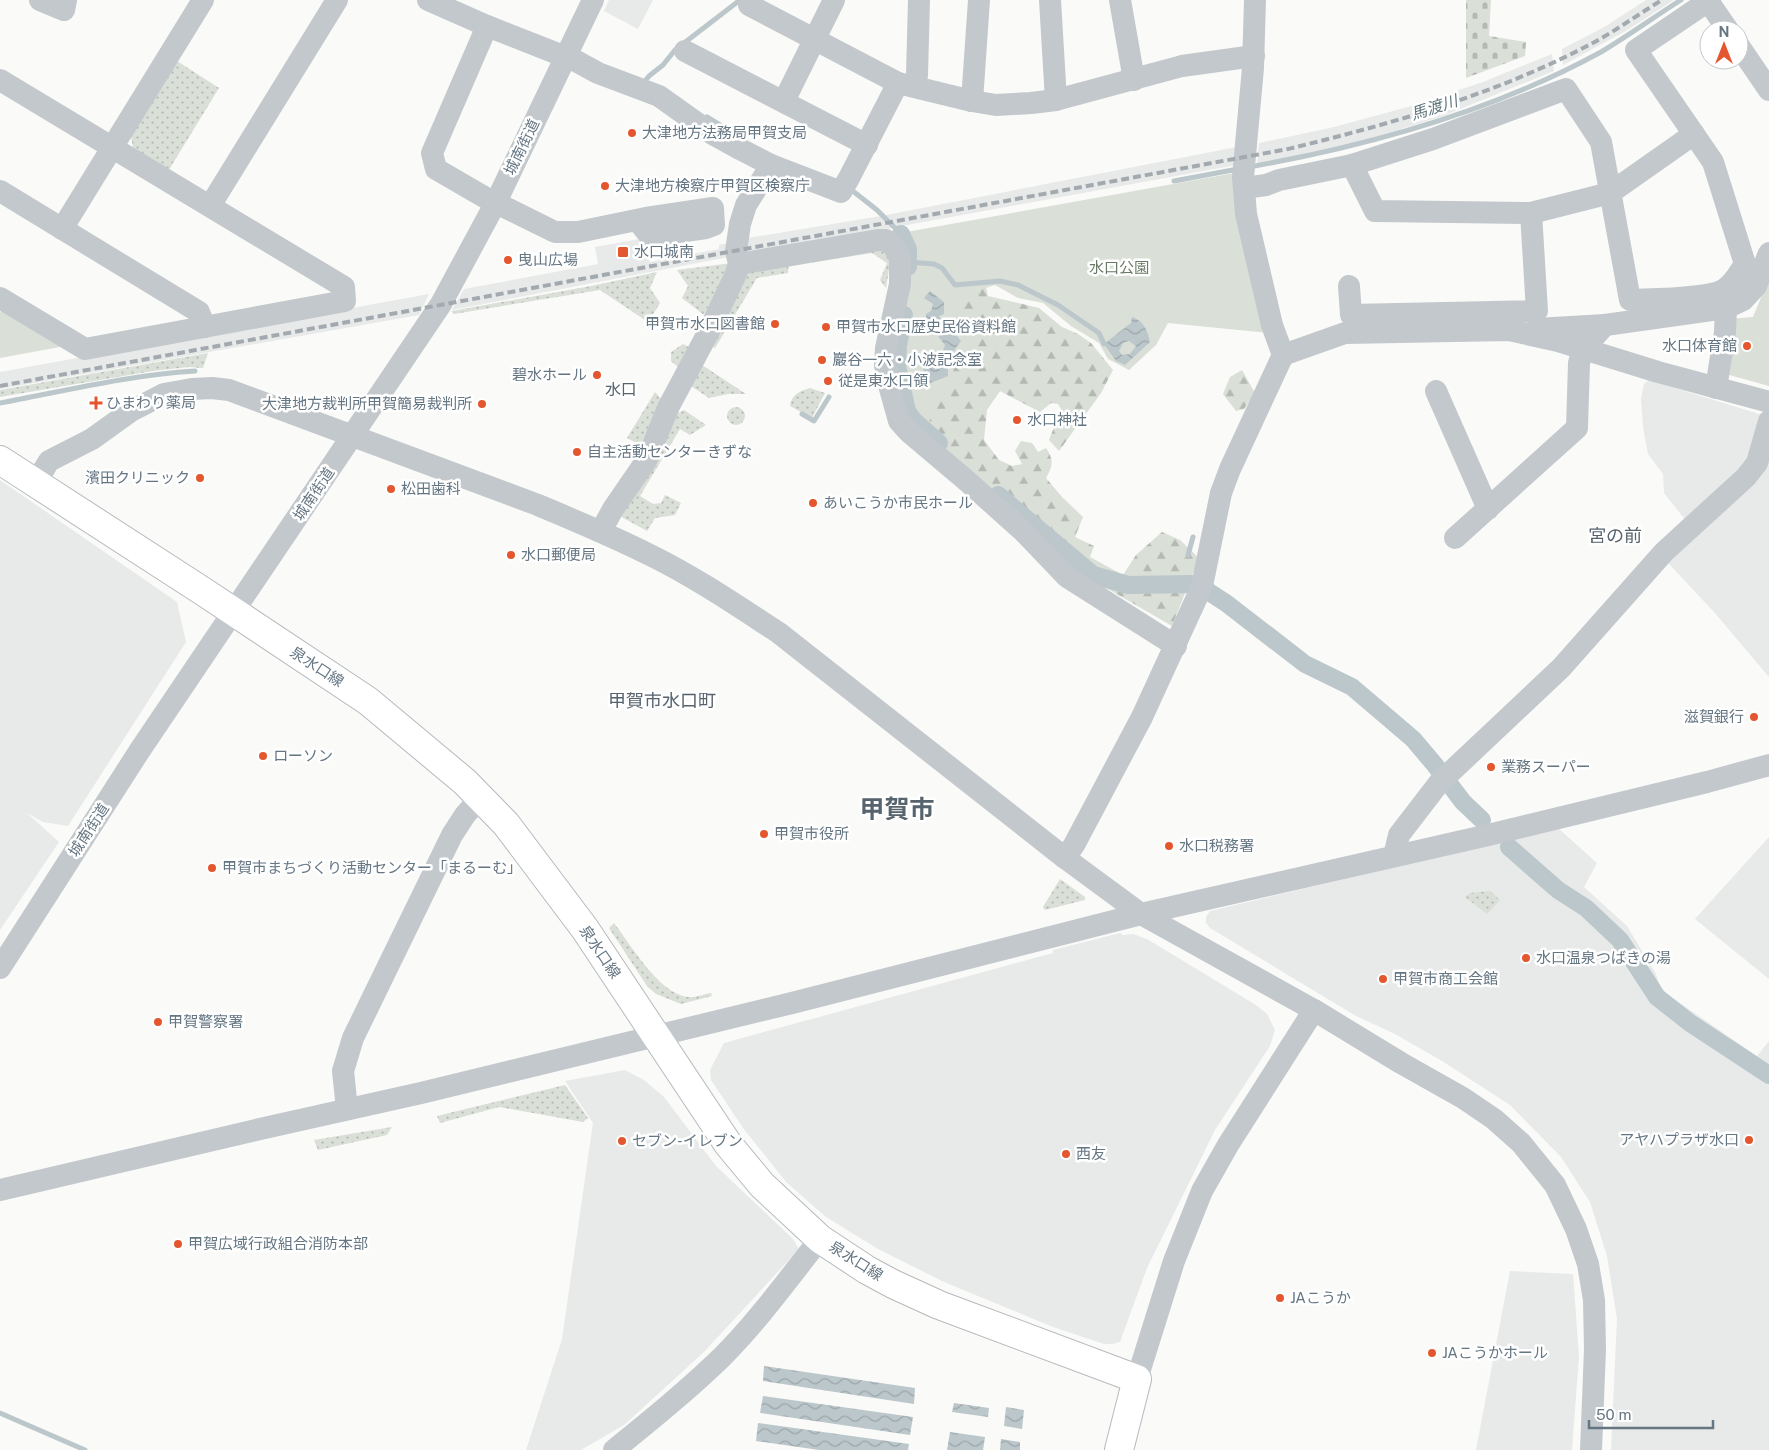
<svg xmlns="http://www.w3.org/2000/svg" width="1769" height="1450" viewBox="0 0 1769 1450" font-family="'Public Sans','Noto Sans JP',sans-serif">
  <defs>
    <pattern id="grass-dots" width="8" height="8" patternUnits="userSpaceOnUse" patternTransform="scale(1.25)"><rect width="8" height="8" fill="#dadfd7"/><path d="M2 2h.1M6 6h.1" fill="none" stroke="#b4b9b4" stroke-width="1.8" stroke-linecap="round"/></pattern>
    <pattern id="forest-firs" width="22" height="20" patternUnits="userSpaceOnUse" patternTransform="scale(1.25)"><rect width="22" height="20" fill="#dadfd7"/><path d="M5 1l3.5 6h-7zM16 11l3.5 6h-7z" fill="#b4b9b4"/></pattern>
    <pattern id="cemetery-stones" width="16" height="16" patternUnits="userSpaceOnUse" patternTransform="scale(1.25)"><rect width="16" height="16" fill="#dadfd7"/><path d="M2 7V4a2 2 0 0 1 4 0v3zM10 15v-3a2 2 0 0 1 4 0v3z" fill="#b4b9b4"/></pattern>
    <pattern id="water-waves" width="16" height="10" patternUnits="userSpaceOnUse" patternTransform="scale(1.25)"><rect width="16" height="10" fill="#bbc7cb"/><path d="M0 5q4-4 8 0t8 0" fill="none" stroke="#9ca6aa"/></pattern>
  </defs>
  <rect width="100%" height="100%" fill="#fafaf8"/>
  <g fill="#e8e9e9">
    <path d="M609 0H653L638 29 604 11Z"/>
    <path d="M1646 0H1674L1624 32 1563 65 1562 49 1606 26Z"/>
    <path d="M1552 54 1554 71 1443 116 1350 145 1257 164 1259 143 1334 127 1408 107 1483 82Z"/>
    <path d="M1242 146V164L891 228 880 233 748 254V238L881 216Z"/>
    <path d="M645 238 650 262 719 249V245L735 241 734 256 452 310 464 289 598 264 595 247Z"/>
    <path d="M429 294 419 315 0 389V372Z"/>
    <path d="M1649 380 1769 417V677L1714 612 1657 551 1687 522 1664 493 1663 474 1648 454 1643 427 1641 398 1644 384Z"/>
    <path d="M0 480 177 602 186 642 68 826 43 822 27 813 59 842 0 930Z"/>
    <path d="M1558 828 1597 863 1584 887 1627 926 1656 974 1661 990 1757 1056 1769 1041V1450H1611L1617 1319 1607 1256 1590 1202 1561 1157 1510 1105 1442 1061 1395 1034 1356 1016 1210 928 1206 923V917L1210 911Z"/>
    <path d="M1769 837V979L1695 919Z"/>
    <path d="M1120 933 1123 935 1133 934 1147 939 1256 1005 1267 1014 1275 1030 1270 1046 1215 1130 1186 1189 1147 1268 1120 1342 1112 1344H1104L1053 1327 944 1282 878 1249 826 1217 787 1183 743 1128 711 1080 710 1070 724 1043 1053 953V950Z"/>
    <path d="M625 1070 644 1080 664 1097 716 1166 793 1239 799 1249 704 1352 624 1425 581 1450H526L562 1339 593 1123 565 1081Z"/>
    <path d="M1510 1271 1573 1274 1579 1356 1572 1450H1476Z"/>
  </g>
  <g fill="url(#grass-dots)">
    <path d="M177 61 219 88 167 173 134 153 131 136Z"/>
    <path d="M880 245 891 256 886 288 880 280 887 263 872 253 810 263Z"/>
    <path d="M789 261 788 273 757 278 715 348 709 345 747 268Z"/>
    <path d="M732 263 704 315 682 298 688 286 677 270Z"/>
    <path d="M657 272 650 288 660 303 648 322 600 290 454 314 452 311 591 286Z"/>
    <path d="M683 344 691 348 678 367 671 361V352Z"/>
    <path d="M208 353 203 368 189 367 153 371 0 397V390Z"/>
    <path d="M699 363 746 394H728L709 398 688 384Z"/>
    <path d="M810 388 825 393 812 418 790 406C791 395 800 391 810 388Z"/>
    <path d="M655 392 662 400 640 445 627 438Z"/>
    <circle cx="736" cy="416" r="9"/>
    <path d="M684 410 706 425 690 435 680 429 640 496 653 504 661 503 665 495 681 503 675 515 655 518 647 531 618 515 676 414Z"/>
    <path d="M1060 879 1085 897V900L1045 910 1043 907Z"/>
    <path d="M1490 891 1500 900 1487 914 1465 897 1470 893Z"/>
    <path d="M614 923C631 945 659 994 688 997 695 998 704 994 711 993L712 996 681 1004 656 994 647 986 609 928Z"/>
    <path d="M565 1085 588 1118 583 1122 499 1107 440 1123 437 1116Z"/>
    <path d="M392 1127 387 1135 318 1150 314 1140Z"/>
  </g>
  <g fill="url(#forest-firs)">
    <path d="M984 279 988 296 1039 308 1062 327 1078 334 1091 343 1113 370 1101 393 1059 451 1049 440 1061 409 1058 404 1051 403 1040 412 1000 391 987 410 984 440 999 460 1012 466 1022 464 1015 451 1021 441 1032 443 1038 452 1046 448C1054 460 1053 466 1046 478L1062 497 1083 517 1075 537 1094 546 1090 557 1123 575 1136 555 1162 532 1180 540 1199 558 1172 626 1096 582 1029 526 903 414 893 361 899 322Z"/>
    <path d="M1242 370 1255 393 1244 409 1236 411 1223 394 1230 377Z"/>
  </g>
  <path fill="url(#cemetery-stones)" d="M1466 0H1491L1489 36 1526 42 1525 56 1466 78Z"/>
  <g fill="#dadfd7">
    <path d="M1240 172 1269 333 1168 323 1156 345 1129 370 1108 359 1099 343 1071 326 1043 303 1018 298 995 285 961 296 956 309 965 341 950 379 927 426 906 404 897 364 898 314 907 253 901 233Z"/>
    <path d="M1769 278V386L1722 373 1729 319 1753 317Z"/>
    <path d="M3 308 65 346 0 358V313Z"/>
  </g>
  <g fill="url(#water-waves)" fill-rule="evenodd">
    <path d="M930 291 944 302V314L939 316 941 320 937 327 926 336 921 327 926 323V314L931 311 933 304 924 298Z"/>
    <path d="M1132 317C1143 320 1148 331 1150 342L1125 365 1116 361 1104 344 1131 323ZM1129 341 1136 346 1130 354 1122 355 1119 351 1123 343Z"/>
    <path d="M945 329 949 330 950 333 957 336 961 341C952 352 947 362 948 376L928 384 921 363 940 359 945 345 938 336Z"/>
    <path d="M764 1366 915 1388 914 1404 763 1381Z"/>
    <path d="M763 1396 913 1417 910 1435 760 1413Z"/>
    <path d="M954 1403 989 1408 988 1417 952 1412Z"/>
    <path d="M1006 1407 1024 1410 1022 1429 1004 1426Z"/>
    <path d="M758 1423 909 1444 908 1450H819L756 1441Z"/>
    <path d="M950 1432 985 1437 983 1450H947Z"/>
    <path d="M1001 1439 1020 1442V1450H1000Z"/>
  </g>
  <g fill="none" stroke-linecap="round" stroke-linejoin="round">
    <g stroke="#bbc7cb" stroke-width="5">
      <path d="M645 81 649 76 663 65 675 50 740 0"/>
      <path d="M707 117 725 128"/>
      <path d="M1249 167C1368 146 1495 110 1601 52 1628 36 1654 17 1681 0"/>
      <path d="M1174 181 1238 169"/>
      <path d="M849 188 877 210 901 234"/>
      <path d="M908 262 934 264 942 268 955 285 1000 281 1018 285 1058 305 1099 333 1104 344"/>
      <path d="M0 403C64 391 129 375 195 371"/>
      <path d="M802 414 814 421 829 397"/>
      <path d="M1188 555 1193 537"/>
      <path d="M1176 584 1177 580"/>
      <path d="M0 1413 85 1450"/>
    </g>
    <g stroke="#bbc7cb" stroke-width="18">
      <path d="M901 234 908 249V267"/>
      <path d="M904 315 898 345 897 366 907 411 913 420 939 443"/>
      <path d="M998 495 1093 575 1128 585 1192 584 1209 592 1226 603 1305 664 1352 687 1413 739 1435 765 1463 802 1482 820"/>
      <path d="M1509 847 1558 890 1586 908 1620 940 1657 997 1690 1023 1769 1075"/>
    </g>
    <g stroke="#b5babe" stroke-width="30">
      <path id="major" d="M0 460 204 592 368 701 465 782 506 824 585 929 728 1144 762 1185 820 1239 867 1270 893 1284 939 1305 1137 1379 1119 1450"/>
    </g>
    <g stroke="#c3c8cc" stroke-width="22">
      <path d="M40 0 64 10 66 0"/>
      <path d="M428 0 487 26 576 61 598 73 659 96 711 133 740 149 771 165 841 192 849 178 898 83"/>
      <path d="M1050 0 1056 100"/>
      <path d="M1120 0 1134 80"/>
      <path d="M1708 1 1728 30"/>
      <path d="M749 5 898 83 972 101 996 105 1031 103 1056 100 1182 66 1254 56"/>
      <path d="M487 26 432 153 436 169 486 198 555 232H578L646 218 713 208 714 225 706 228 650 236 637 220"/>
      <path d="M1739 46 1769 90"/>
      <path d="M685 51 867 145"/>
      <path d="M0 80 344 287 345 301 85 349 0 298"/>
      <path d="M915 86 917 75 919 0"/>
      <path d="M784 101 834 0"/>
      <path d="M972 101 979 0"/>
      <path d="M1352 165 1375 211 1531 213 1610 193 1694 134"/>
      <path d="M1244 188 1266 185 1279 180 1352 165 1433 139 1566 89 1601 142 1630 300C1651 299 1707 299 1723 290 1733 285 1739 273 1745 264L1713 162 1636 50 1710 0"/>
      <path d="M0 191 199 312 205 327"/>
      <path d="M210 206 337 0"/>
      <path d="M62 229 203 0"/>
      <path d="M739 264 878 240H886L893 245 900 258V284L886 348 885 365 889 385 899 421 909 432 967 481 1023 531 1067 577 1176 646"/>
      <path d="M1349 286 1351 315 1537 311 1531 213"/>
      <path d="M1536 329 1605 325"/>
      <path d="M1283 355 1345 333 1509 330 1558 341 1658 372 1769 402"/>
      <path d="M1716 388 1725 332 1726 308"/>
      <path d="M1436 391 1488 509"/>
      <path d="M36 482 49 461 92 439 131 411 164 394 192 389 212 388 229 390 538 505C576 521 615 537 652 556 695 577 739 607 779 633L1065 858 1141 914 1314 1010 1401 1063 1463 1098 1494 1119 1521 1143 1555 1185 1576 1229 1588 1264 1594 1300 1595 1349 1591 1450"/>
      <path d="M601 531 613 509 646 461 669 406 708 333 735 276 739 264 736 251 740 224 746 205 771 165"/>
      <path d="M1455 538 1577 428 1579 363 1583 349 1605 325 1726 308 1743 300 1756 286 1769 253"/>
      <path d="M1394 856 1399 835 1439 783 1561 668 1664 552 1746 477 1757 463 1769 421"/>
      <path d="M1065 858 1074 845 1142 717 1198 595 1203 581 1221 493 1230 469 1283 355 1272 325 1246 214 1243 177 1253 68 1255 0"/>
      <path d="M0 968 140 750 441 304 496 202 593 0"/>
      <path d="M347 1109 343 1071 353 1038 452 835 465 815 480 798"/>
      <path d="M0 1190 260 1129 421 1093 792 1003 1141 914 1484 836 1707 782 1769 765"/>
      <path d="M1137 1379 1174 1261 1202 1191 1228 1145 1314 1010"/>
      <path d="M614 1450C651 1420 688 1390 722 1357 758 1321 788 1279 820 1239"/>
    </g>
    <use href="#major" stroke="#fff" stroke-width="28"/>
    <path stroke="#a2aab0" stroke-width="4" stroke-dasharray="8 4" stroke-linecap="butt" d="M0 386 1288 149C1391 124 1493 95 1587 46 1613 33 1637 15 1662 0"/>
  </g>
  <g fill="#e4572e" stroke="#fff" stroke-width="2">
    <circle cx="632" cy="133" r="5"/>
    <circle cx="605" cy="186" r="5"/>
    <rect x="617" y="246" width="12" height="12" rx="2.5"/>
    <circle cx="508" cy="260" r="5"/>
    <circle cx="775" cy="324" r="5"/>
    <circle cx="826" cy="327" r="5"/>
    <circle cx="1747" cy="346" r="5"/>
    <circle cx="822" cy="360" r="5"/>
    <circle cx="597" cy="375" r="5"/>
    <circle cx="828" cy="381" r="5"/>
    <path d="M93.5 395.5h5v5h5v5h-5v5h-5v-5h-5v-5h5z"/>
    <circle cx="482" cy="404" r="5"/>
    <circle cx="1017" cy="420" r="5"/>
    <circle cx="577" cy="452" r="5"/>
    <circle cx="200" cy="478" r="5"/>
    <circle cx="391" cy="489" r="5"/>
    <circle cx="813" cy="503" r="5"/>
    <circle cx="511" cy="555" r="5"/>
    <circle cx="1754" cy="717" r="5"/>
    <circle cx="263" cy="756" r="5"/>
    <circle cx="1491" cy="767" r="5"/>
    <circle cx="764" cy="834" r="5"/>
    <circle cx="1169" cy="846" r="5"/>
    <circle cx="212" cy="868" r="5"/>
    <circle cx="1526" cy="958" r="5"/>
    <circle cx="1383" cy="979" r="5"/>
    <circle cx="158" cy="1022" r="5"/>
    <circle cx="1749" cy="1140" r="5"/>
    <circle cx="622" cy="1141" r="5"/>
    <circle cx="1066" cy="1154" r="5"/>
    <circle cx="178" cy="1244" r="5"/>
    <circle cx="1280" cy="1298" r="5"/>
    <circle cx="1432" cy="1353" r="5"/>
  </g>
  <g text-anchor="middle" stroke-width="5" stroke-linejoin="round" paint-order="stroke">
    <g font-size="15" fill="#657683" stroke="#fff" text-anchor="start">
      <text x="642" y="138">大津地方法務局甲賀支局</text>
      <text x="615" y="191">大津地方検察庁甲賀区検察庁</text>
      <text x="634" y="257">水口城南</text>
      <text x="518" y="265">曳山広場</text>
      <text x="765" y="329" text-anchor="end">甲賀市水口図書館</text>
      <text x="836" y="332">甲賀市水口歴史民俗資料館</text>
      <text x="1737" y="351" text-anchor="end">水口体育館</text>
      <text x="832" y="365">巖谷一六・小波記念室</text>
      <text x="587" y="380" text-anchor="end">碧水ホール</text>
      <text x="838" y="386">従是東水口領</text>
      <text x="106" y="408">ひまわり薬局</text>
      <text x="472" y="409" text-anchor="end">大津地方裁判所甲賀簡易裁判所</text>
      <text x="1027" y="425">水口神社</text>
      <text x="587" y="457">自主活動センターきずな</text>
      <text x="190" y="483" text-anchor="end">濱田クリニック</text>
      <text x="401" y="494">松田歯科</text>
      <text x="823" y="508">あいこうか市民ホール</text>
      <text x="521" y="560">水口郵便局</text>
      <text x="1744" y="722" text-anchor="end">滋賀銀行</text>
      <text x="273" y="761">ローソン</text>
      <text x="1501" y="772">業務スーパー</text>
      <text x="774" y="839">甲賀市役所</text>
      <text x="1179" y="851">水口税務署</text>
      <text x="222" y="873">甲賀市まちづくり活動センター「まるーむ」</text>
      <text x="1536" y="963">水口温泉つばきの湯</text>
      <text x="1393" y="984">甲賀市商工会館</text>
      <text x="168" y="1027">甲賀警察署</text>
      <text x="1739" y="1145" text-anchor="end">アヤハプラザ水口</text>
      <text x="632" y="1146">セブン-イレブン</text>
      <text x="1076" y="1159">西友</text>
      <text x="188" y="1249">甲賀広域行政組合消防本部</text>
      <text x="1290" y="1303">JAこうか</text>
      <text x="1442" y="1358">JAこうかホール</text>
    </g>
    <g font-size="15" fill="#657683" stroke="#fff">
      <text transform="translate(522 147) rotate(-64)" y="5">城南街道</text>
      <text transform="translate(314 494) rotate(-56)" y="5">城南街道</text>
      <text transform="translate(317 667) rotate(33)" y="5">泉水口線</text>
      <text transform="translate(89 830) rotate(-57)" y="5">城南街道</text>
      <text transform="translate(600 952) rotate(56)" y="5">泉水口線</text>
      <text transform="translate(856 1261) rotate(32)" y="5">泉水口線</text>
    </g>
    <g font-size="15" fill="#687a64" stroke="#fff">
      <text x="1119" y="273">水口公園</text>
    </g>
    <g font-size="16" font-style="italic" fill="#60757c" stroke="#fff">
      <text transform="translate(1434 107) rotate(-18)" y="6">馬渡川</text>
    </g>
    <g font-size="16" fill="#57646e" stroke="#fff">
      <text x="621" y="395">水口</text>
    </g>
    <g font-size="18" fill="#57646e" stroke="#fff">
      <text x="1615" y="542">宮の前</text>
      <text x="662" y="707">甲賀市水口町</text>
    </g>
    <g font-size="25" font-weight="bold" fill="#57646e" stroke="#fff">
      <text x="897" y="818">甲賀市</text>
    </g>
  </g>
  <g transform="translate(1724 45)"><circle r="24" fill="#ffffff" stroke="#c1c8cd"/>
  <path d="M0-4L9 19L0 12L-9 19Z" fill="#e4572e"/>
  <text y="-8" font-size="14" font-weight="bold" text-anchor="middle" fill="#657683">N</text>
  </g>
  <path d="M1589 1420v8h124v-8" fill="none" stroke="#657683" stroke-width="2.5"/>
  <text x="1596" y="1420" font-size="15" fill="#657683" stroke="#ffffff" stroke-width="4" paint-order="stroke">50 m</text>
</svg>
